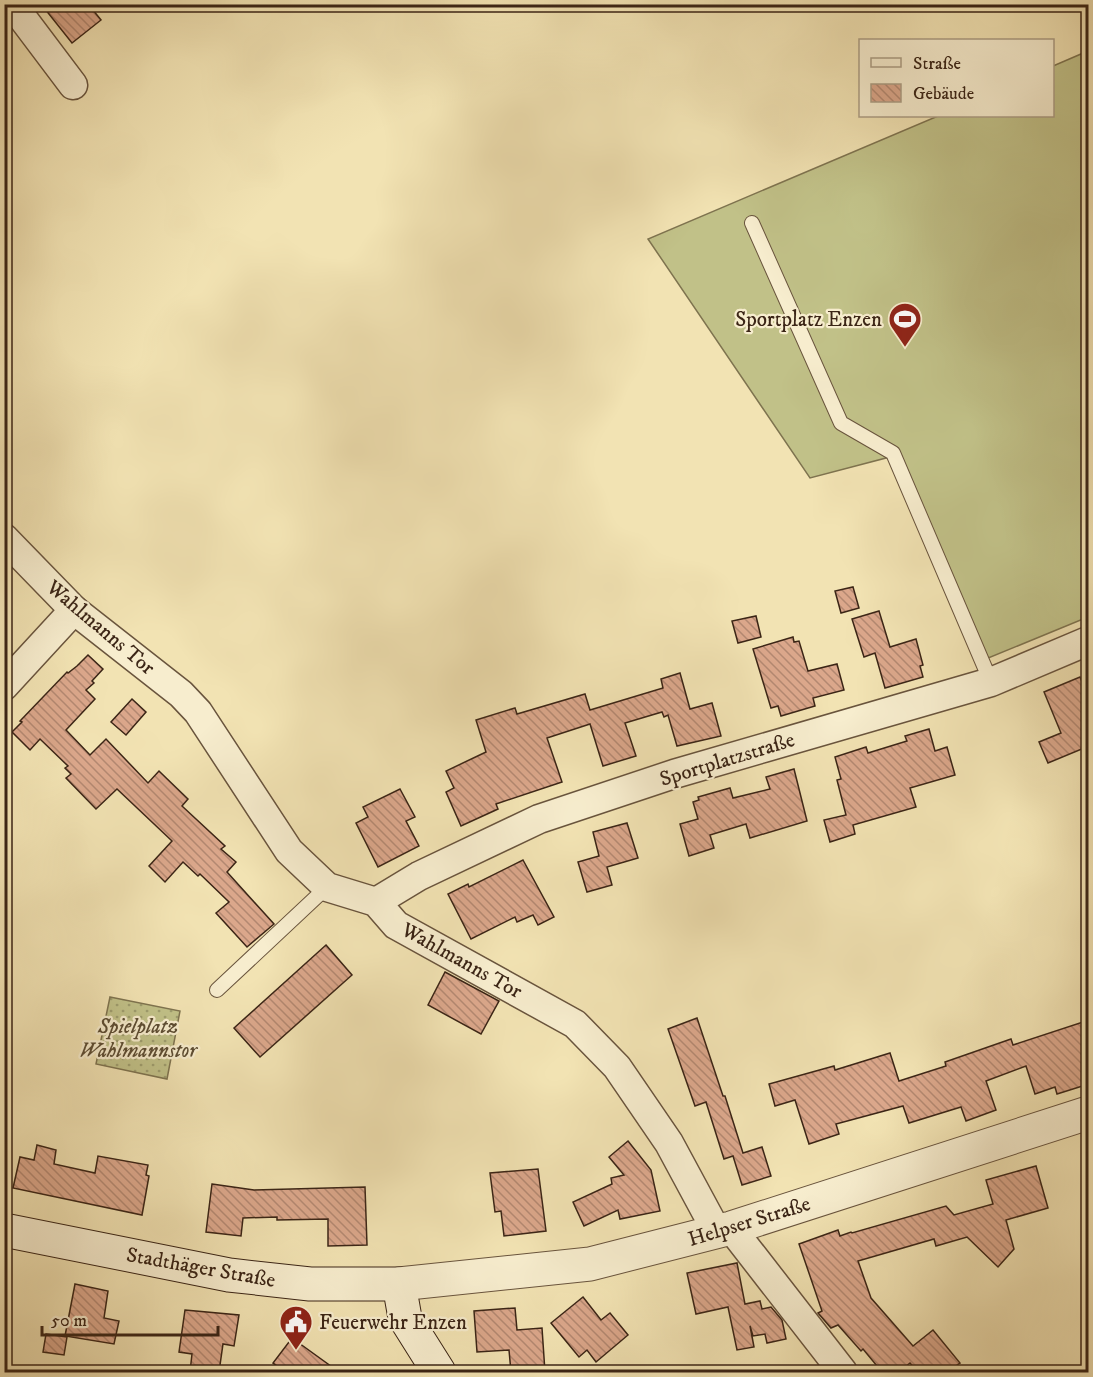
<svg xmlns="http://www.w3.org/2000/svg" width="1093" height="1377" viewBox="0 0 1093 1377" font-family="'IM FELL DW Pica',serif">
  <defs>
    <pattern id="grass-dots" width="8" height="8" patternUnits="userSpaceOnUse" patternTransform="scale(1.5)"><rect width="8" height="8" fill="#c1c188"/><path d="M2 2h.1M6 6h.1" fill="none" stroke="#9e9d6e" stroke-width="1.8" stroke-linecap="round"/></pattern>
    <pattern id="building-back-hatch" width="6" height="6" patternUnits="userSpaceOnUse" patternTransform="scale(1.5)"><rect width="6" height="6" fill="#dba78b"/><path d="M-1 5l2 2M0 0l6 6M5-1l2 2" fill="none" stroke="#b38871"/></pattern>
  </defs>
  <rect width="100%" height="100%" fill="#f2e3b3"/>
  <filter id="stains"><feTurbulence type="fractalNoise" baseFrequency=".00333" numOctaves="4"/><feColorMatrix values="0 0 0 0 .2 0 0 0 0 .09 0 0 0 0 .02 0 0 0 .5 -.17"/></filter>
  <radialGradient id="worn" r=".72"><stop offset=".6" stop-color="#630" stop-opacity="0"/><stop offset="1" stop-color="#630" stop-opacity=".3"/></radialGradient>
  <path fill="url(#grass-dots)" stroke="#7e734f" stroke-width="1.5" d="M110 997 180 1011 167 1079 96 1064Z"/>
  <path fill="#c1c188" stroke="#7e734f" stroke-width="1.5" d="M1088 51V617L976 663 890 457 810 478 648 239 938 116H1052L1053 66Z"/>
  <g fill="url(#building-back-hatch)" stroke="#3b2516" stroke-width="1.5">
    <path d="M41 4H88L101 20 72 43Z"/>
    <path d="M853 587 859 608 841 613 835 591Z"/>
    <path d="M879 611 890 647 916 639 923 665 920 666 923 677 885 688 875 653 864 657 852 619Z"/>
    <path d="M756 616 761 637 738 643 732 621Z"/>
    <path d="M793 637 794 642 799 641 808 671 837 664 844 690 813 698 815 706 781 716 778 706 771 708 753 649Z"/>
    <path d="M88 655 103 669 92 681 94 683 86 690 95 699 66 730 90 755 106 739 148 783 159 771 188 799 182 806 225 846 221 849 236 862 227 872 274 924 247 947 216 913 229 902 200 874 198 876 183 862 165 882 149 866 172 841 117 789 96 809 66 778 71 774 65 768 68 766 40 739 30 750 12 732 22 722 20 721 67 672 68 673 77 666Z"/>
    <path d="M680 673 690 709 712 703 721 736 677 746 668 715 664 717 662 712 625 723 636 756 603 766 590 724 547 738 562 782 496 804 498 809 461 826 446 792 454 788 446 771 486 752 476 720 515 708 517 714 585 694 590 710 663 688 661 679Z"/>
    <path d="M1080 677 1089 698V746L1048 763 1039 742 1061 733 1044 692Z"/>
    <path d="M132 699 146 712 126 735 111 722Z"/>
    <path d="M929 729 935 751 947 747 955 775 910 788 916 807 853 825 855 834 830 842 824 820 846 815 837 780 841 779 835 757 866 747 868 753 907 741 905 736Z"/>
    <path d="M794 769 807 821 750 838 746 824 710 835 714 848 689 856 680 824 698 819 693 802 699 800 698 797 730 788 733 798 770 789 766 777Z"/>
    <path d="M400 789 415 817 406 821 419 846 378 867 356 823 368 817 363 807Z"/>
    <path d="M627 823 638 858 607 867 612 885 587 892 578 862 599 856 593 832Z"/>
    <path d="M523 860 554 917 538 925 533 915 517 922 515 917 471 939 448 894 468 884 469 887Z"/>
    <path d="M326 945 352 975 260 1057 234 1028Z"/>
    <path d="M445 972 499 1001 481 1034 428 1005Z"/>
    <path d="M697 1018 723 1096H725L743 1153 762 1147 771 1176 742 1185 733 1156 724 1159 706 1102 695 1106 668 1029Z"/>
    <path d="M1089 1020V1084L1057 1094 1055 1087 1035 1094 1026 1066 986 1081 996 1110 966 1121 961 1107 909 1123 903 1106 836 1124 839 1134 809 1144 795 1100 775 1106 769 1084 834 1066 835 1070 890 1053 899 1081 946 1066 945 1062 1011 1039 1013 1045Z"/>
    <path d="M628 1141 651 1170 660 1211 620 1219 618 1210 584 1226 573 1202 612 1184 611 1178 624 1175 609 1157Z"/>
    <path d="M37 1145 56 1150 54 1164 95 1173 98 1156 148 1165 146 1175 149 1176 142 1215 13 1188 20 1157 34 1160Z"/>
    <path d="M1036 1166 1048 1208 1006 1220 1014 1249 998 1267 967 1237 936 1246 934 1239 858 1261 871 1298 913 1346 933 1330 960 1363 947 1372H918L910 1363 899 1372H882L863 1349 861 1351 838 1325 831 1328 818 1313 822 1311 799 1244 838 1230 840 1236 851 1232 852 1233 946 1206 954 1215 993 1204 986 1180Z"/>
    <path d="M538 1169 546 1231 504 1236 501 1211 495 1212 490 1173Z"/>
    <path d="M212 1184 254 1190 365 1187 367 1245 328 1246V1219L277 1220V1217L243 1218 241 1236 206 1232Z"/>
    <path d="M737 1263 745 1304 760 1301 762 1309 771 1307 782 1320 786 1339 767 1343 765 1334 753 1336 750 1326 754 1347 737 1350 728 1307 696 1314 687 1273Z"/>
    <path d="M75 1284 108 1291 104 1318 119 1321 114 1344 65 1336Z"/>
    <path d="M583 1297 601 1320 610 1313 628 1335 596 1362 587 1350 579 1357 551 1323Z"/>
    <path d="M515 1308 517 1330 542 1328 545 1372H511L509 1350 477 1352 474 1311Z"/>
    <path d="M185 1310 239 1315 234 1346 223 1344 219 1372H190L192 1354 179 1352Z"/>
    <path d="M46 1334 67 1337 64 1355 43 1352Z"/>
    <path d="M292 1338 339 1372H285L273 1363Z"/>
  </g>
  <g fill="none" stroke-linecap="round" stroke-linejoin="round">
    <g stroke="#69543d" stroke-width="16">
      <g id="service">
        <path d="M752 223 841 423 893 453 991 682"/>
        <path d="M217 990 327 887"/>
      </g>
    </g>
    <g stroke="#69543d" stroke-width="31">
      <g id="minor">
        <path d="M12 4 73 85"/>
        <path d="M4 538 74 610 181 694 198 712 289 851 327 887 376 902 396 925 575 1024 617 1067 669 1143 717 1232"/>
        <path d="M4 686 74 610"/>
        <path d="M376 902 419 876 539 819 674 774 991 682 1088 641"/>
        <path d="M731 1228 843 1372"/>
      </g>
    </g>
    <g stroke="#69543d" stroke-width="35">
      <path id="tertiary" d="M399 1284 590 1264 731 1228 1088 1113"/>
    </g>
    <g stroke="#3b2516" stroke-width="35">
      <path id="secondary" d="M4 1230 229 1275 310 1284H399L405 1318 439 1372"/>
    </g>
    <use href="#service" stroke="#f7edce" stroke-width="14"/>
    <use href="#minor" stroke="#f7edce" stroke-width="28"/>
    <use href="#tertiary" stroke="#f7edce" stroke-width="33"/>
    <use href="#secondary" stroke="#f7edce" stroke-width="33"/>
  </g>
  <defs>
    <g id="stadium-pin" transform="scale(1.725)"><path d="M0 17L-7.5 6A9.5 9.5 0 1 1 7.5 6Z" fill="#8f2418" stroke="#f7edce"/><path d="M0-5a6.5 5 0 1 0 0 10a6.5 5 0 1 0 0-10ZM-3.5-1.8h7v3.6h-7Z" fill="#fff"/></g>
    <g id="civic-pin" transform="scale(1.725)"><path d="M0 17L-7.5 6A9.5 9.5 0 1 1 7.5 6Z" fill="#8f2418" stroke="#f7edce"/><path d="M-.6-6.5H3V-4.5H.6V-3L4-1V1h2V6H-6V1h2V-1L-.6-3ZM-1.2 2.5V6h2.4V2.5Z" fill="#fff"/></g>
  </defs>
  <g fill-rule="evenodd">
    <use href="#stadium-pin" x="905" y="319"/>
    <use href="#civic-pin" x="296" y="1322"/>
  </g>
  <g text-anchor="middle" stroke-width="4.5" stroke-linejoin="round" paint-order="stroke">
    <g font-size="21" fill="#3b2516" stroke="#f7edce" text-anchor="end">
      <text x="882" y="326">Sportplatz Enzen</text>
      <text x="319" y="1329" text-anchor="start">Feuerwehr Enzen</text>
    </g>
    <g font-size="21" fill="#3b2516" stroke="#f7edce">
      <text transform="translate(101 627) rotate(40)" y="7">Wahlmanns Tor</text>
      <text transform="translate(727 759) rotate(-17)" y="7">Sportplatzstraße</text>
      <text transform="translate(462 960) rotate(29)" y="7">Wahlmanns Tor</text>
      <text transform="translate(749 1221) rotate(-17)" y="7">Helpser Straße</text>
      <text transform="translate(201 1267) rotate(10)" y="7">Stadthäger Straße</text>
    </g>
    <g font-size="21" font-style="italic" fill="#5c4c32" stroke="#f7edce">
      <text x="138" y="1033">Spielplatz<tspan x="138" dy="24">Wahlmannstor</tspan></text>
    </g>
  </g>
  <rect width="1093" height="1377" fill="none" stroke="#f2e3b3" stroke-width="24"/>
  <rect x="6" y="6" width="1081" height="1365" fill="none" stroke="#3b2516" stroke-width="3"/>
  <rect x="12" y="12" width="1069" height="1353" fill="none" stroke="#3b2516" stroke-width="1.5"/>
  <rect x="859" y="39" width="195" height="78" fill="#f7edce" stroke="#ac9d84" stroke-width="1.5"/>
  <rect x="871" y="58" width="30" height="9" fill="#f7edce" stroke="#ac9d84" stroke-width="1.5"/>
  <text x="913" y="69" font-size="18" fill="#3b2516">Straße</text>
  <rect x="871" y="84" width="30" height="18" fill="url(#building-back-hatch)" stroke="#ac9d84" stroke-width="1.5"/>
  <text x="913" y="99" font-size="18" fill="#3b2516">Gebäude</text>
  <path d="M42 1326v9h176v-9" fill="none" stroke="#3b2516" stroke-width="3"/>
  <text x="51" y="1326" font-size="18" fill="#3b2516" stroke="#f7edce" stroke-width="4.5" paint-order="stroke">50 m</text>
  <rect width="100%" height="100%" filter="url(#stains)"/>
  <rect width="100%" height="100%" fill="url(#worn)"/>
</svg>
